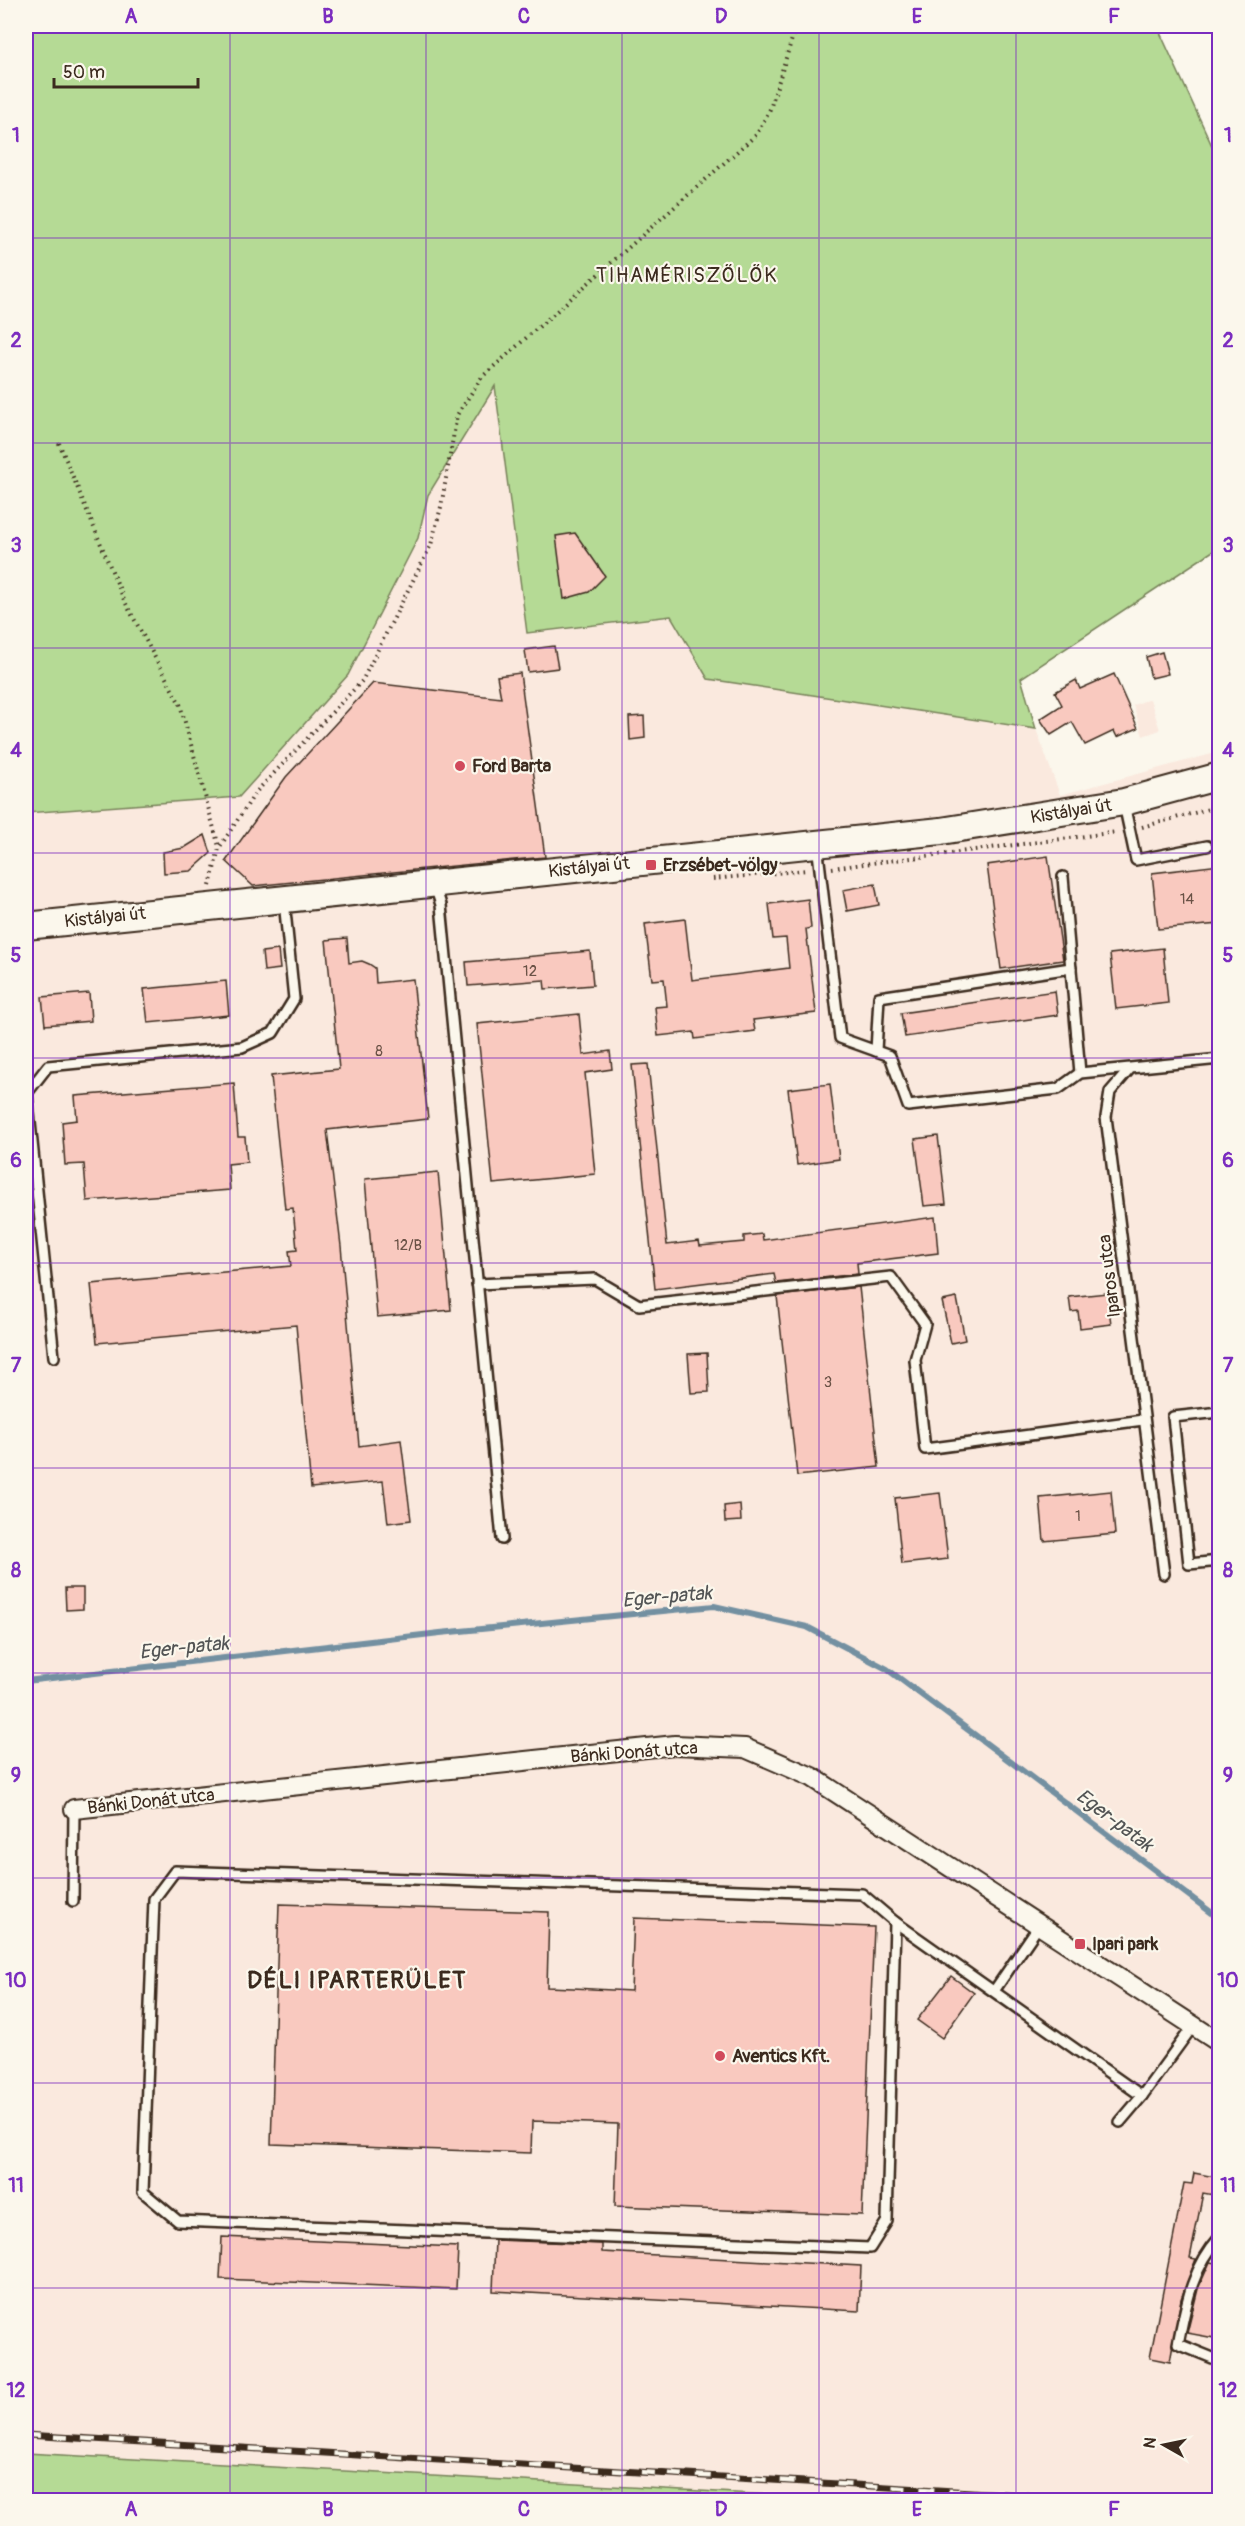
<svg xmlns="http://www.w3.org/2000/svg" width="1245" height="2526" viewBox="0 0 1245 2526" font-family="Pangolin,sans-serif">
  <rect width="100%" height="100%" fill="#fbf7ec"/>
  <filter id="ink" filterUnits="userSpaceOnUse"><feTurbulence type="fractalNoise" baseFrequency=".0167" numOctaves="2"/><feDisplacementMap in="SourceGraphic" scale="12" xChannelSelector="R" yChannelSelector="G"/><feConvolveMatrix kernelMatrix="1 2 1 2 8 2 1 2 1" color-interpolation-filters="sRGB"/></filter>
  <g filter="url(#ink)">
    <g fill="#fae9de">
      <path d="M495 385 527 633 671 616 708 679 1036 729 1060 795 1219 752V2500H859L26 2453V813L239 797 418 538 427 495Z"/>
      <path d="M1150 699 1160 730 1143 736 1133 705Z"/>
    </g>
    <g fill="#b5da95" stroke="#78825a" stroke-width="1.5">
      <path d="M26 26H1157L1219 161V547L1021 678 1036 729 708 679 671 616 527 633 495 386 428 495 418 538 348 675 239 797 26 813Z"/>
      <path d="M26 2453 859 2500H26Z"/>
    </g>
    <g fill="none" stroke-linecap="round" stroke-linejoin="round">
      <path stroke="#7390a1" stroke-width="6" d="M26 1681 440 1633 714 1606 807 1627 887 1669 1220 1919"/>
    </g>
    <g fill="#f9c9bf" stroke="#3b2a1e" stroke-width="1.5">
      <path d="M575 533 605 576 589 592 564 599 556 536Z"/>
      <path d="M554 646 558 668 528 672 525 650Z"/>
      <path d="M1162 652 1168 674 1151 678 1146 657Z"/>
      <path d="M520 673 545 857 253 886 226 861 286 777 373 683 501 698 497 676Z"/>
      <path d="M1114 674 1138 728 1117 737 1114 731 1085 745 1072 722 1051 735 1040 719 1062 705 1055 692 1076 680 1080 689Z"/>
      <path d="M644 716 645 738 630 740 629 717Z"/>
      <path d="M205 835 211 853 191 871 164 873 163 852 184 848Z"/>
      <path d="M1048 856 1063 960 1001 969 987 865Z"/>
      <path d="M1220 865V924L1158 929 1152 873Z"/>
      <path d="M875 884 879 905 847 911 843 890Z"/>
      <path d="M808 899 811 928 806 929 816 1013 753 1020 755 1031 695 1039 694 1032 658 1036 655 1007 667 1006 664 979 652 980 645 924 685 919 692 980 789 968 786 938 773 939 769 904Z"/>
      <path d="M347 938 349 963 362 961 369 964 375 968 376 983 413 979 428 1119 327 1130 341 1246 359 1446 401 1440 411 1520 388 1523 383 1481 311 1488 296 1325 97 1343 91 1284 291 1266 289 1251 297 1250 293 1208 285 1209 271 1076 339 1069 326 940Z"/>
      <path d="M1163 948 1168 1003 1116 1009 1110 954Z"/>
      <path d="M278 950 280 969 264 971 262 952Z"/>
      <path d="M590 951 593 985 545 989 544 980 468 986 466 962Z"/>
      <path d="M226 981 229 1015 148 1023 144 989Z"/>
      <path d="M1055 991 1058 1015 905 1037 901 1013Z"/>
      <path d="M89 993 91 1021 45 1025 42 997Z"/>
      <path d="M579 1014 583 1055 610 1051 612 1069 585 1073 595 1174 493 1184 477 1024Z"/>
      <path d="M648 1064 667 1245 699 1241 700 1246 744 1242V1236L762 1234 763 1240 935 1217 938 1253 857 1263 858 1274 776 1283 774 1274 655 1289 632 1065Z"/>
      <path d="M234 1083 238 1137H245L247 1162 228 1164 230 1190 87 1201 84 1164 65 1165 62 1122 77 1120 75 1096Z"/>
      <path d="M830 1084 839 1159 797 1165 788 1089Z"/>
      <path d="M938 1136 946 1204 924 1206 915 1139Z"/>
      <path d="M438 1172 451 1310 377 1317 365 1179Z"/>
      <path d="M859 1287 879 1467 797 1476 777 1296Z"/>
      <path d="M1107 1293 1111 1324 1080 1328 1078 1311 1071 1312 1069 1297Z"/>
      <path d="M957 1298 965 1340 951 1343 942 1301Z"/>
      <path d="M707 1353 709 1392 691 1393 688 1354Z"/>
      <path d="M1111 1491 1115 1534 1044 1541 1040 1498Z"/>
      <path d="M940 1493 948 1559 902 1564 895 1498Z"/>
      <path d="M740 1504 741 1521 725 1522 724 1506Z"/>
      <path d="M65 1588H83V1609L66 1610Z"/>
      <path d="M279 1904 549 1912 547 1987 573 1988 631 1991 634 1918 874 1927 862 2215 615 2206 618 2124 532 2121 531 2153 271 2144Z"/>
      <path d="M951 1976 974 1993 942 2038 917 2020Z"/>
      <path d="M1194 2173 1220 2178V2196L1203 2193 1190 2258 1196 2259 1181 2299 1170 2362 1150 2358 1184 2183 1192 2184Z"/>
      <path d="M222 2237 458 2247 456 2289 220 2279Z"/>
      <path d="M495 2240 602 2244V2252L861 2266 859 2311 493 2291Z"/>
      <path d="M1210 2262 1220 2264V2339L1187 2333 1198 2289Z"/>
    </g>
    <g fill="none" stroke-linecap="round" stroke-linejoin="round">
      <g stroke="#3b2a1e" stroke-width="14">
        <g id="service">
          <path d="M1124 804 1136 860 1207 846"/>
          <path d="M817 844 840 1038 890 1056 908 1106 1058 1089 1080 1073 1220 1059"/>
          <path d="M1063 877 1080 1073"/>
          <path d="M435 886 441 905 502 1539"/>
          <path d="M876 1051 879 997 1071 968"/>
          <path d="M1129 1070 1110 1092 1106 1117 1164 1574"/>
          <path d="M477 1284 595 1279 639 1305 891 1277 925 1324 915 1360 925 1449 1143 1420"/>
          <path d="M54 1357 27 1093 48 1066 242 1047 273 1033 294 999 284 901"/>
          <path d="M1220 1412 1173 1417 1189 1564 1220 1561"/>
          <path d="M175 1871 862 1894 895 1922 887 2221 870 2248 178 2221 143 2192 154 1899Z"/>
          <path d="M73 1901 74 1809"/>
          <path d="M895 1922 1142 2096 1193 2026"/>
          <path d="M994 1991 1040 1924"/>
          <path d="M1120 2122 1142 2096"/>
          <path d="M1220 2237C1192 2268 1186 2304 1178 2344L1220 2361"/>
        </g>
      </g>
      <g stroke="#3b2a1e" stroke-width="22">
        <path id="minor" d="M74 1809 675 1745 745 1748 812 1777 1220 2043"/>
      </g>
      <g stroke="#3b2a1e" stroke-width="30">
        <path id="secondary" d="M26 926 941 831 1124 802 1220 776"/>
      </g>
      <g stroke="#3b2a1e" stroke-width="4" stroke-dasharray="1.5 4.5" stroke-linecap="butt">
        <path d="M59 443 124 600 180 704 219 847"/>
        <path d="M1142 827 1220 806"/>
        <path d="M832 868 1117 832"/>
        <path d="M713 879 807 870"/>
        <path d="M210 886 219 848 256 792 362 681 431 545 441 507 457 415 482 377 757 134 770 109 796 26"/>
      </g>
      <use href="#service" stroke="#fbf7ec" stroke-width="9"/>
      <use href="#minor" stroke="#fbf7ec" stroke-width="18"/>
      <use href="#secondary" stroke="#fbf7ec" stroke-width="26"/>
      <g stroke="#3b2a1e" stroke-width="7">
        <path id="rail" d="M26 2435 1103 2500"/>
      </g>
      <use href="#rail" stroke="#fbf7ec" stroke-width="4.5" stroke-dasharray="14" stroke-linecap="butt"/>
    </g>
  </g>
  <path fill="none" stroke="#7b2cbf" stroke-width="1.5" stroke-opacity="0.55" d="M230 26V2500M426 26V2500M622 26V2500M819 26V2500M1016 26V2500M26 238H1220M26 443H1220M26 648H1220M26 853H1220M26 1058H1220M26 1263H1220M26 1468H1220M26 1673H1220M26 1878H1220M26 2083H1220M26 2288H1220"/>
  <g fill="#d1495b" stroke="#fbf7ec" stroke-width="2">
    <circle cx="460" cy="766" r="6"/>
    <rect x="645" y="859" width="12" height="12" rx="3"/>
    <rect x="1074" y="1938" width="12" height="12" rx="3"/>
    <circle cx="720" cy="2056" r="6"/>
  </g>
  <g text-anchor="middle" stroke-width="4.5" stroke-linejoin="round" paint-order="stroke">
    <g font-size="15" fill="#6a5246">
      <text x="1187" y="904">14</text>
      <text x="530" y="976">12</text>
      <text x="379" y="1056">8</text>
      <text x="408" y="1250">12/B</text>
      <text x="828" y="1387">3</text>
      <text x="1078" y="1521">1</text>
    </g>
    <g font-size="18" font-weight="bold" fill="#3b2a1e" stroke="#fbf7ec" text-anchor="start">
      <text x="472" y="772">Ford Barta</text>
      <text x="663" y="871">Erzsébet-völgy</text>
      <text x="1092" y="1950">Ipari park</text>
      <text x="732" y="2062">Aventics Kft.</text>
    </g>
    <g font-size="18" fill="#3b2a1e" stroke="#fbf7ec">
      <text transform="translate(1071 811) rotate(-9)" y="6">Kistályai út</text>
      <text transform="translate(589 867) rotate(-6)" y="6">Kistályai út</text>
      <text transform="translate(105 917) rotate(-6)" y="6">Kistályai út</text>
      <text transform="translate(1109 1276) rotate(-97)" y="6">Iparos utca</text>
      <text transform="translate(634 1752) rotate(-4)" y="6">Bánki Donát utca</text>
      <text transform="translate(151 1801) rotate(-6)" y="6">Bánki Donát utca</text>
    </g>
    <g font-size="20" letter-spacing="1.5" fill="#3b2a1e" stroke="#fbf7ec">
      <text x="687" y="282">TIHAMÉRISZŐLŐK</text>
    </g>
    <g font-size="20" font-style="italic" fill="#525454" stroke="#fbf7ec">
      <text transform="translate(667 1596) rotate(-5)" y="7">Eger-patak</text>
      <text transform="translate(184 1647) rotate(-6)" y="7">Eger-patak</text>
      <text transform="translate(1115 1820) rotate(37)" y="7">Eger-patak</text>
    </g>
    <g font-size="24" font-weight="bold" letter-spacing="1.5" fill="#3b2a1e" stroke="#fbf7ec">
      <text x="357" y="1988">DÉLI IPARTERÜLET</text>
    </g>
  </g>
  <rect width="1245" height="2526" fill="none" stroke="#fbf7ec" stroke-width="66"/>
  <g transform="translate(1164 2445) rotate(279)" stroke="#fbf7ec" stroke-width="4.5" paint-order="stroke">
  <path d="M0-4.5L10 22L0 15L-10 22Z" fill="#3b2a1e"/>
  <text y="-9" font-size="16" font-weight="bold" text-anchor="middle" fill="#3b2a1e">N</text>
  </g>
  <path d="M54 78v9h144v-9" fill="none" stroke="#3b2a1e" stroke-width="3"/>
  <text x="63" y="78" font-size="18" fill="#3b2a1e" stroke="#fbf7ec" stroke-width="4.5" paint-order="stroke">50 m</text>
  <rect x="33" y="33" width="1179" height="2460" fill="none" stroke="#7b2cbf" stroke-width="2"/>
  <g font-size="20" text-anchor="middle" font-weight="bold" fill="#7b2cbf">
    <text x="131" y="23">A</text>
    <text x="328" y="23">B</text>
    <text x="524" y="23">C</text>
    <text x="721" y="23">D</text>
    <text x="917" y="23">E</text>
    <text x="1114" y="23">F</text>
    <text x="16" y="142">1</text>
    <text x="1228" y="142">1</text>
    <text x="16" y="347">2</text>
    <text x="1228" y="347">2</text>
    <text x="16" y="552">3</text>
    <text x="1228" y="552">3</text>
    <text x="16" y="757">4</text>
    <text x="1228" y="757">4</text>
    <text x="16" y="962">5</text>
    <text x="1228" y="962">5</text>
    <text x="16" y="1167">6</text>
    <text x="1228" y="1167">6</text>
    <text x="16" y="1372">7</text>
    <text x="1228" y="1372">7</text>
    <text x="16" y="1577">8</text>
    <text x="1228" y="1577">8</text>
    <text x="16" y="1782">9</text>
    <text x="1228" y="1782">9</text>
    <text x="16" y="1987">10</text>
    <text x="1228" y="1987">10</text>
    <text x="16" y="2192">11</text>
    <text x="1228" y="2192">11</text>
    <text x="16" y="2397">12</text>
    <text x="1228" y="2397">12</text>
    <text x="131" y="2516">A</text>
    <text x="328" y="2516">B</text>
    <text x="524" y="2516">C</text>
    <text x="721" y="2516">D</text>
    <text x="917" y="2516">E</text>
    <text x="1114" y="2516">F</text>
  </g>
</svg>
